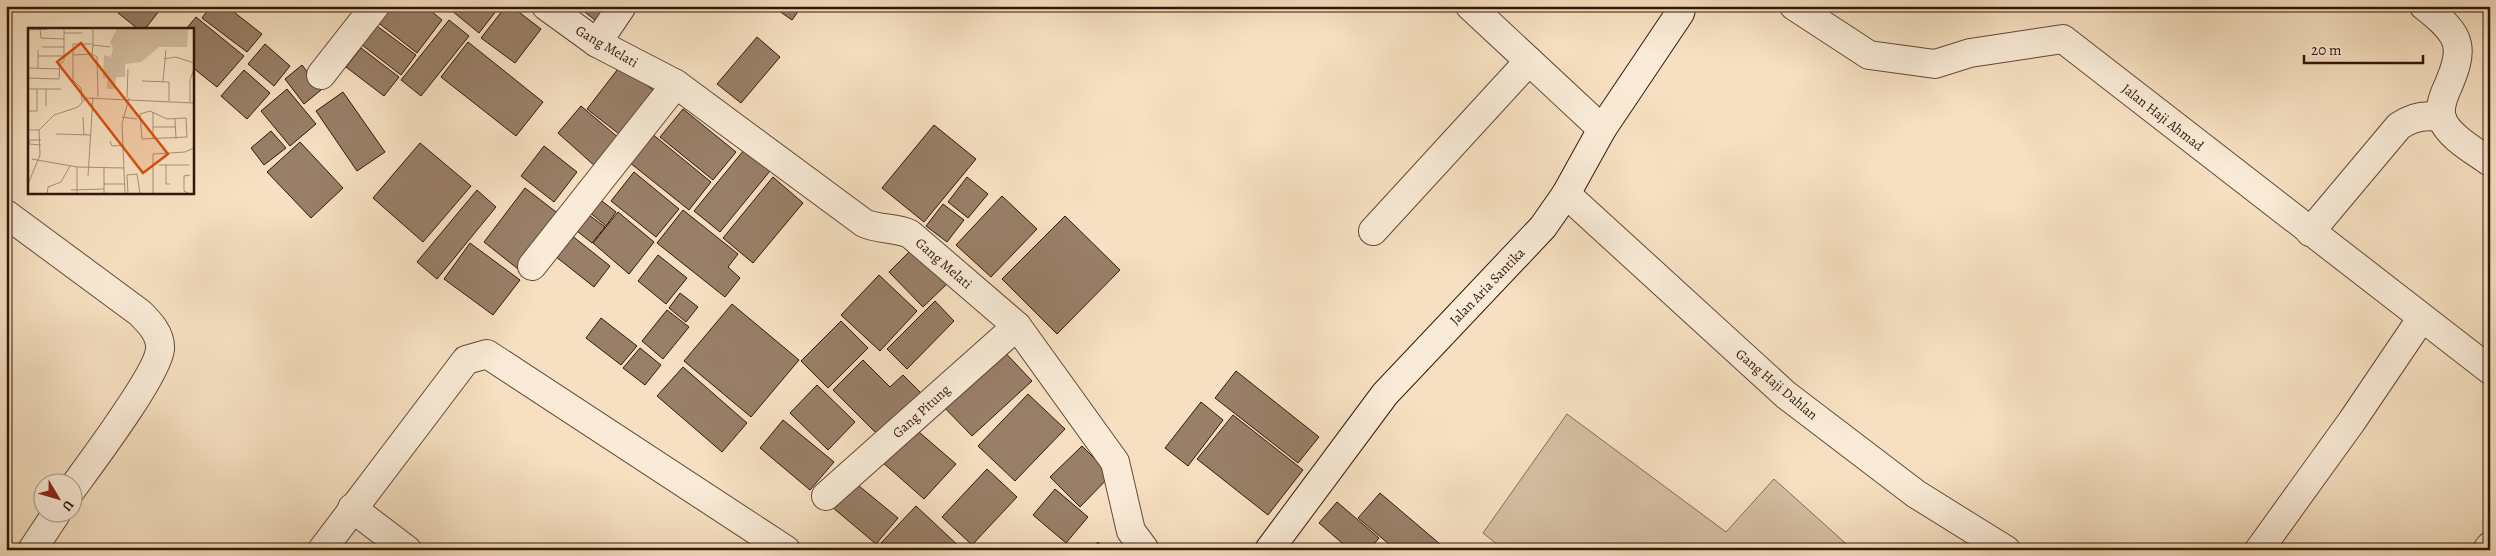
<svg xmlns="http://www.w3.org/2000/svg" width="2496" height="556" viewBox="0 0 2496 556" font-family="Alegreya,serif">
  <rect width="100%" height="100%" fill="#f6e0c1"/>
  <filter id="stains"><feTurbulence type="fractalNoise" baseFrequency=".004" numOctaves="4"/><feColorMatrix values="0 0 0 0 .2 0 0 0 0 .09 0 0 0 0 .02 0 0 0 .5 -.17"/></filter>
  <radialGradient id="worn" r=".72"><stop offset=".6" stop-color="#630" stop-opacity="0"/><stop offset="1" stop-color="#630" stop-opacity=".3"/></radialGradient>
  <path fill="#d5bea2" stroke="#846a55" d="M1567 414 1726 532 1774 479 1853 550H1504L1483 533Z"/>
  <g fill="#997f68" stroke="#341608">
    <path d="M123 6H163L145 29H138L118 13Z"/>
    <path d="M211 6H226L262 34 247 52 202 18Z"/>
    <path d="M388 6H425L442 20 417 53 376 21Z"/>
    <path d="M446 6H500L479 33Z"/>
    <path d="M506 6H511L541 29 515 63 481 38Z"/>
    <path d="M577 6H606L595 20Z"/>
    <path d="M772 6H802L792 20Z"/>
    <path d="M196 17 244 56 217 87 192 67V29H186Z"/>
    <path d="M449 20 469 36 421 96 401 80Z"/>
    <path d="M377 26 416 55 401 75 362 45Z"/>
    <path d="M757 37 780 57 741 103 717 84Z"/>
    <path d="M468 42 543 102 516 136 441 77Z"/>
    <path d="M265 44 290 66 274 86 248 64Z"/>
    <path d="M361 48 399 77 384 96 346 67Z"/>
    <path d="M302 65 321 90 304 104 285 79Z"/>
    <path d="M621 65 662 97 628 141 587 109Z"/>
    <path d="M244 70 270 93 247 119 221 96Z"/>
    <path d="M287 89 316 124 290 146 261 111Z"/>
    <path d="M343 92 385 152 357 171 316 111Z"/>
    <path d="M581 106 620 139 596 167 558 133Z"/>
    <path d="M683 109 736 152 713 180 660 137Z"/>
    <path d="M934 125 976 159 924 222 882 188Z"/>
    <path d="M271 131 286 148 264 165 251 148Z"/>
    <path d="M651 133 711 182 689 210 629 162Z"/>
    <path d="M300 142 343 188 311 218 267 172Z"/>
    <path d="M420 143 471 186 423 242 373 198Z"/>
    <path d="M544 146 577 172 554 202 521 176Z"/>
    <path d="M744 150 770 171 720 232 694 211Z"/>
    <path d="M634 172 679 209 656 237 611 201Z"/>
    <path d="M773 177 803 203 753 263 723 238Z"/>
    <path d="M967 177 988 194 968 218 948 202Z"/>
    <path d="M525 188 560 215 518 269 484 242Z"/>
    <path d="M477 190 496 207 437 279 417 262Z"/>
    <path d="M1002 196 1037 229 991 277 956 245Z"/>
    <path d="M598 198 616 212 606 226 588 211Z"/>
    <path d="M943 204 964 220 947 242 926 226Z"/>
    <path d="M683 210 738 254 728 267 740 278 725 297 657 243Z"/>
    <path d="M618 212 654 242 629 274 593 243Z"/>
    <path d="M589 215 605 227 592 243 577 231Z"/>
    <path d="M1065 216 1120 270 1057 334 1002 279Z"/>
    <path d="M566 231 610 266 594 287 550 252Z"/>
    <path d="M470 243 520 280 493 315 444 279Z"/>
    <path d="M916 245 951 280 923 307 889 272Z"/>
    <path d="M658 255 687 278 666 304 638 281Z"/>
    <path d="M879 275 917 311 880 351 841 315Z"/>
    <path d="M680 293 698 307 686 322 669 308Z"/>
    <path d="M935 301 954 321 907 369 887 349Z"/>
    <path d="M732 304 799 360 751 417 684 361Z"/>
    <path d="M667 310 689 327 663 359 642 341Z"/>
    <path d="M601 318 637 346 621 365 586 338Z"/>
    <path d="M841 321 868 348 828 388 801 361Z"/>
    <path d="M998 345 1032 381 972 436 938 401Z"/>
    <path d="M640 348 661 365 645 385 623 368Z"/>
    <path d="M863 360 890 387 903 375 926 398 883 440 833 390Z"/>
    <path d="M683 367 747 423 722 452 657 396Z"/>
    <path d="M1236 371 1319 437 1298 463 1215 398Z"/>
    <path d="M817 385 855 422 828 450 790 413Z"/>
    <path d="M1028 394 1065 429 1015 481 978 446Z"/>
    <path d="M1201 402 1223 420 1188 466 1165 448Z"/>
    <path d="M1233 415 1303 470 1268 515 1197 459Z"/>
    <path d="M783 420 834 462 810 490 760 448Z"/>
    <path d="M912 426 956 464 924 499 881 461Z"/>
    <path d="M1082 446 1111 475 1080 507 1050 477Z"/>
    <path d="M987 469 1017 497 972 545 942 517Z"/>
    <path d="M853 481 898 518 876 544 832 507Z"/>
    <path d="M1055 489 1088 517 1066 543 1033 515Z"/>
    <path d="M1380 493 1447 550H1396L1358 518Z"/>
    <path d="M1337 502 1379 538 1369 550H1350L1319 523Z"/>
    <path d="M916 506 963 550H888L881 543Z"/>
    <path d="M1098 542 1106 550H1090Z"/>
  </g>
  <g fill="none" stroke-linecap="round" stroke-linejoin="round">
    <g stroke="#644836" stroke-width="30">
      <g id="street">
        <path d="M546 6 597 43 676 84 864 223C879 230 895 227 910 234L1017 326 1115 462 1131 531 1145 550"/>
        <path d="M1470 6 1602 129"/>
        <path d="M1794 6 1869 55 1935 64 1970 53 2063 39 2490 370"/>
        <path d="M2424 6C2464 37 2465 48 2445 93 2442 101 2439 110 2442 119 2449 137 2475 151 2490 162"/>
        <path d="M597 43 622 6"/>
        <path d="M321 75 375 6"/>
        <path d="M1566 194 1786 395 1916 494 2006 550"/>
        <path d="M6 214 140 313C149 322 161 334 160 349 158 374 90 464 72 489"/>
        <path d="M1373 231 1529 61"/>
        <path d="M2310 232 2399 126C2412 117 2427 114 2442 118"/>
        <path d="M532 266 676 84"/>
        <path d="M826 496 1017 326"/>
        <path d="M352 508 407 550"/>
        <path d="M32 550 56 514"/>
        <path d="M322 550 466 360 487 354 786 550"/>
        <path d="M2259 550 2352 421 2421 319"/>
        <path d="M2487 550 2490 546"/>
      </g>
    </g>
    <g stroke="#341608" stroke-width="30">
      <path id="secondary" d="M1269 550 1385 394 1543 227 1566 194 1602 129 1680 13 1682 6"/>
    </g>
    <use href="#street" stroke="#f9ebd7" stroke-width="28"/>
    <use href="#secondary" stroke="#f9ebd7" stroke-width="28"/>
  </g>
  <g text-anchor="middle" stroke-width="4" stroke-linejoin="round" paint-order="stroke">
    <g font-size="14" fill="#341608" stroke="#f9ebd7">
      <text transform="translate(607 46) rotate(30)" y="5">Gang Melati</text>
      <text transform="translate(2163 117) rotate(38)" y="5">Jalan Haji Ahmad</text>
      <text transform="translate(944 263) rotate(41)" y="5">Gang Melati</text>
      <text transform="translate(1487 286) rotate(-46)" y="5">Jalan Aria Santika</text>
      <text transform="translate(1777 384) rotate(40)" y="5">Gang Haji Dahlan</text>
      <text transform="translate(921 411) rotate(-42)" y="5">Gang Pitung</text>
    </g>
  </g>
  <g transform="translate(28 28)">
    <rect width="166" height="166" fill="#f6e0c1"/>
    <path d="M89 1H160L159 19H131L113 34 97 36V49H88L87 61H79V50H75L76 27 83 29 85 20 82 14Z" fill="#d5bea2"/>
    <path fill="none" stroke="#a88f77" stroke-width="1" d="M12 1 13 10 36 11M65 1V17L82 19M0 2 20 1M36 5H54M14 19H36M64 26 69 29 70 69M45 27 64 26 65 17M10 28H36M136 31 148 29 166 35M36 32V1M0 40 32 41M10 40V22M0 50 31 51 32 36 36 33M114 53 141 54V73M135 53 138 22M0 61H33M99 70 100 41M54 73 53 60 45 52V16H64M162 74V52L166 41M18 78V61M0 83H9V61M122 83 139 91 158 90 159 109 114 111 112 86ZM125 84V111M55 89 56 107M94 89 109 91M147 91 148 111M125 99H147M0 102H11L26 87 50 79 58 70 166 75M28 106 63 107M13 112H2L1 116 13 117M82 113 84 118 96 117M4 131 49 139 96 140M131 137H161M138 137V156H142M49 139V166M76 139V166M162 147 156 148V163L162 166M60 148 65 69M0 156 12 127 11 102M76 156H97M43 162 76 161M19 166 20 159 33 154 42 138M97 166 94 96 101 70M100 166 99 147 109 146 112 166M125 166V126L157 124 166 120"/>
    <path fill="#d6520c" fill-opacity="0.15" stroke="#d6520c" stroke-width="2.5" d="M53 15 140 126 115 145 29 34Z"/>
    <rect width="166" height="166" fill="none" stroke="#341608" stroke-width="2.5"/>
  </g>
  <rect width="2496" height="556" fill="none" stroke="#f6e0c1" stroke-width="25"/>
  <rect x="8" y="8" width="2481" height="541" fill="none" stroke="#341608" stroke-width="2.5"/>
  <rect x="12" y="12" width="2471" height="531" fill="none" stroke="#341608"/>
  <g transform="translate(58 498) rotate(128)"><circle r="24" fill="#f9ebd7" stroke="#aa9684"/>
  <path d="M0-4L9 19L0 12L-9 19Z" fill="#8f2418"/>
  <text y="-8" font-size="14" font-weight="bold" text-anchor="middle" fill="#341608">U</text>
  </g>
  <path d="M2304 55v8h119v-8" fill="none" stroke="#341608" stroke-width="2.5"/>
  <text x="2311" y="55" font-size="15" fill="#341608" stroke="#f9ebd7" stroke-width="4" paint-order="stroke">20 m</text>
  <rect width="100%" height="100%" filter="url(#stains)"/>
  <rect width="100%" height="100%" fill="url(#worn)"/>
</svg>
